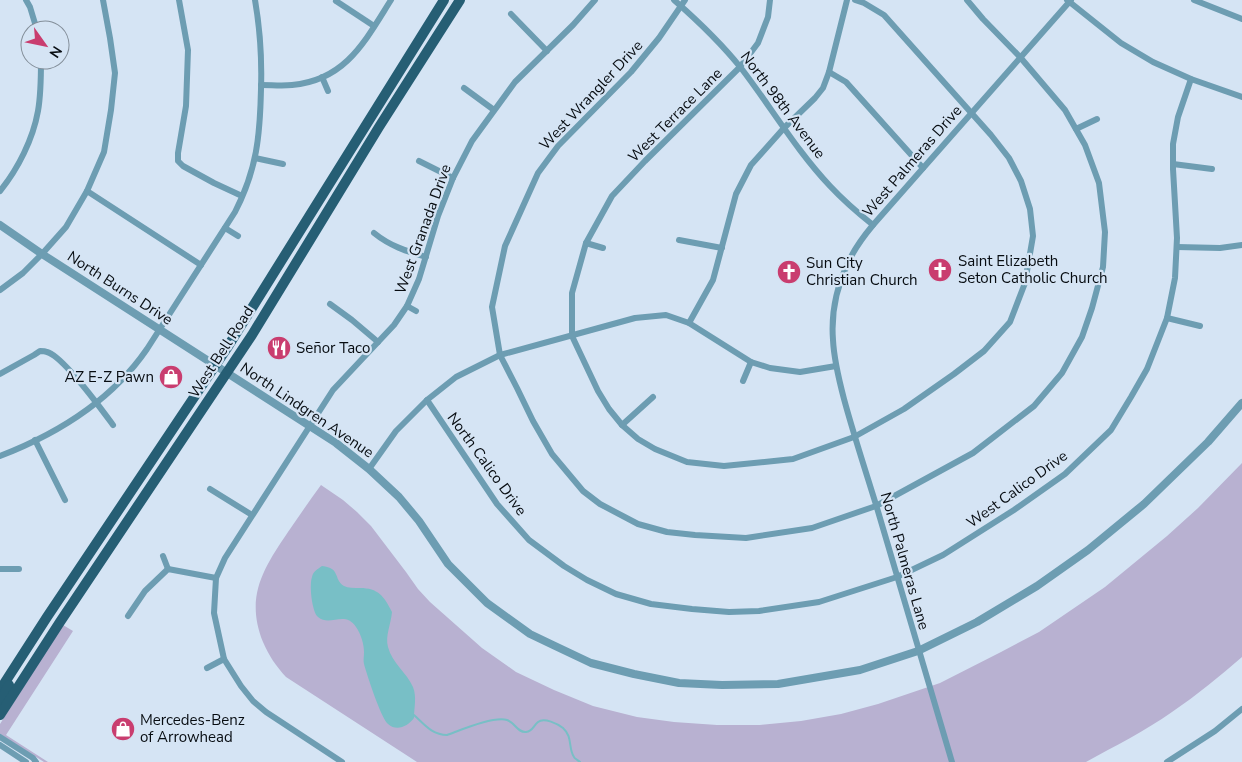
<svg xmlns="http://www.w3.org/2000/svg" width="1242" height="762" viewBox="0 0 1242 762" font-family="'Nunito Sans',sans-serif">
  <rect width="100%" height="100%" fill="#d5e4f4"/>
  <g fill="#b8b1d1">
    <path d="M1242 463V657C1220 676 1197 695 1172 712 1145 731 1115 746 1086 762H417L286 677C276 666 269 656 263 642 245 597 263 569 288 532 299 516 310 500 321 485L343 500 357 512 371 526 406 572 418 589 430 602 482 648 516 672 554 690 593 706 637 717 674 722 717 725H760L801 721 841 714 878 704 940 683 1001 652 1039 632 1105 587 1167 536 1198 508Z"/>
    <path d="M63 625 73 631 6 735 48 762H44L0 734V724Z"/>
  </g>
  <path fill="#78bfc6" d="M322 566C341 568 333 579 344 586 348 588 354 588 360 588 378 588 384 596 392 612 391 624 385 636 388 647 392 663 407 673 413 687 417 697 414 708 414 718 408 726 397 732 388 724 381 718 367 675 364 664 363 660 364 657 364 652 364 644 361 634 356 627 345 610 330 627 318 617 312 612 309 585 312 577 313 571 318 569 322 566Z"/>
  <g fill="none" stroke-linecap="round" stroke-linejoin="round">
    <path stroke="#78bfc6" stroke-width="2" d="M414 715C424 724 432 735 447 735 461 730 494 716 507 720 515 723 518 733 526 732 533 731 533 726 538 722 544 717 558 724 563 728 573 737 568 748 574 757 574 758 579 761 580 762"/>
    <g stroke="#6d9db2" stroke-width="6">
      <path d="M26 0 30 7 37 30"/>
      <path d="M179 0 188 50 186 106 178 153V161L183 166 214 183 242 196"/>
      <path d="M674 0C698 21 721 43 741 68 771 107 796 150 830 186 843 200 858 213 873 225"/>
      <path d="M685 0 659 38 631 72 558 146 538 173 505 246 492 307 500 355 517 388 533 421 552 454 583 491 600 504 638 524 667 532 695 535 746 538 812 528 876 506 973 453 1034 406 1062 373 1082 337 1092 308 1103 267 1105 232 1099 183 1085 145 1065 110 1020 57 983 19 967 0"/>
      <path d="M770 0 768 17 758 43 740 67 645 161 612 196 586 243 572 293V336L598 391 609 409 622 425 638 439 655 449 687 462 724 466 793 459 854 437 904 409 954 374 984 351 1010 322 1025 283 1033 236 1030 209 1021 181 1009 158 991 135 884 15 864 3 855 0"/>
      <path d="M1067 0 1121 43 1153 62 1191 79 1242 97"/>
      <path d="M1194 0 1242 19"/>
      <path d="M336 1 374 26"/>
      <path d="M511 14 547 51"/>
      <path d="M829 72 846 82 923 168"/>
      <path d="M322 77 328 91"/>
      <path d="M261 85C272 85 282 86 292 85 346 80 365 41 391 0"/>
      <path d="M464 88 494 110"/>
      <path d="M1076 129 1097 119"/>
      <path d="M255 158 283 164"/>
      <path d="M419 161 453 178"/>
      <path d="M1173 164 1212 169"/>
      <path d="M0 191C18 169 33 139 38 111 41 94 41 77 41 60"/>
      <path d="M87 191 201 265"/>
      <path d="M225 228 238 236"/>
      <path d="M374 233C390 246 406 251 426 257"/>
      <path d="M679 240 722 248"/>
      <path d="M586 243 603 248"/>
      <path d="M1177 247 1220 248 1242 245"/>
      <path d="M0 290 23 273 42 254 66 227 87 191 104 152 111 110 115 73 110 38 103 0"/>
      <path d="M330 304 352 320 378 342"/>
      <path d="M407 306 416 311"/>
      <path d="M1167 318 1200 326"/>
      <path d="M689 323 713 280 736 194 751 165 784 128 815 98 823 88 829 72 847 0"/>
      <path d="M0 374 34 355 40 351C42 351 45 351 47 352 63 356 102 410 113 425"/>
      <path d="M743 381 751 362"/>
      <path d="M427 400 497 504 529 540 564 566 587 580 616 594 651 604 692 609 729 612 759 611 819 602 897 577 943 555 1014 510 1065 474 1111 430 1131 397 1147 369 1167 318 1175 278 1177 238 1173 169V144L1178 117 1191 79"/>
      <path d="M622 425 653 397"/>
      <path d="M35 440 65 500"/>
      <path d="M0 456C57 434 112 400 147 349L235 212C257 169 260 136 261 89 262 59 260 29 255 0"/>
      <path d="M369 469 396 431 427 400 456 377 500 355 635 318 666 315 689 323 751 362 770 368 800 372 836 366"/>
      <path d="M210 489 252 515"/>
      <path d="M163 556 168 569"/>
      <path d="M0 569H19"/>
      <path d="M128 616 145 591 168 569 216 578"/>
      <path d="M207 668 224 659"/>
      <path d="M0 737 33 758 36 762"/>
      <path d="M0 745 26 762"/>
      <path d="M342 762 266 712 253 701 241 686 224 659 214 613 216 578 225 558 333 390 394 325 407 306 419 279 438 216 453 178 472 141 515 82 573 25 595 0"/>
      <path d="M952 762C927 678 902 593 877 508 866 472 854 436 844 399 839 380 834 360 833 340 831 314 837 286 848 263 854 249 863 237 873 225L1071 0"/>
      <path d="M1167 762 1215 731 1242 709"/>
    </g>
    <path stroke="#6d9db2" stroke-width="8" d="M0 225 42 254 336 443 369 469 399 497 419 521 448 564 487 603 530 634 553 645 591 663 634 674 679 683 722 685 778 684 860 670 918 651 977 622 1037 586 1088 550 1144 504 1208 442 1242 403"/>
    <g stroke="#265e74" stroke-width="10">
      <path d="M0 690 47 617 227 348 444 0"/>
      <path d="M0 702 9 685"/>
      <path d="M0 715 60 622 252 335 379 127 460 0"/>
    </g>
  </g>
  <defs>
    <g id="church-disc" transform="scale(1.25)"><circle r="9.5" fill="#c93d6f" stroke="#d5e4f4"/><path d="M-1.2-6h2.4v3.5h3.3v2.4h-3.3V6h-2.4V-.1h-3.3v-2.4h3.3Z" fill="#fff"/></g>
    <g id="restaurant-disc" transform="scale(1.25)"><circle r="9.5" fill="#c93d6f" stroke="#d5e4f4"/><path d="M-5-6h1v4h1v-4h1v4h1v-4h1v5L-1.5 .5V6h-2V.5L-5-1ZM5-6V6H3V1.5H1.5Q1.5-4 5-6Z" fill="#fff"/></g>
    <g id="shop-disc" transform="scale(1.25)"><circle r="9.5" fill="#c93d6f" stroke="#d5e4f4"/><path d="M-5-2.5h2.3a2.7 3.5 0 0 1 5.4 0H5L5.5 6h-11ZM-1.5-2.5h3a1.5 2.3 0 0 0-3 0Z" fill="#fff"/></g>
  </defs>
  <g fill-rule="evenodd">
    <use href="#church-disc" x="940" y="270"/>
    <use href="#church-disc" x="789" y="272"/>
    <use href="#restaurant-disc" x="279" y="348"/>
    <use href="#shop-disc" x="171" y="377"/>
    <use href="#shop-disc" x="123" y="729"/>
  </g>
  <g text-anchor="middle" stroke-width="4.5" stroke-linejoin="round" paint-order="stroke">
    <g font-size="15" fill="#070c11" stroke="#d5e4f4">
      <text transform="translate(591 95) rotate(-47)" y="5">West Wrangler Drive</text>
      <text transform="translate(783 105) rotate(53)" y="5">North 98th Avenue</text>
      <text transform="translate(675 115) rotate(-45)" y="5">West Terrace Lane</text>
      <text transform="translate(912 161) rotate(-49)" y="5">West Palmeras Drive</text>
      <text transform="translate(423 229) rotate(-70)" y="5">West Granada Drive</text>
      <text transform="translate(120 288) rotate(33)" y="5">North Burns Drive</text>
      <text transform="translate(221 352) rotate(-57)" y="5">West Bell Road</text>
      <text transform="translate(307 410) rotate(34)" y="5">North Lindgren Avenue</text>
      <text transform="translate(487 464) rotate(54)" y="5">North Calico Drive</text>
      <text transform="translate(1017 489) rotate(-36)" y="5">West Calico Drive</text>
      <text transform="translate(905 561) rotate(74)" y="5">North Palmeras Lane</text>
    </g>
    <g font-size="15" fill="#070c11" stroke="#d5e4f4" text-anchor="start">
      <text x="958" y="266">Saint Elizabeth<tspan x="958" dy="17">Seton Catholic Church</tspan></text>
      <text x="806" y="268">Sun City<tspan x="806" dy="17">Christian Church</tspan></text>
      <text x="296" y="353">Señor Taco</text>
      <text x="154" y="382" text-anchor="end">AZ E-Z Pawn</text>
      <text x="140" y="725">Mercedes-Benz<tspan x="140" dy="17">of Arrowhead</tspan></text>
    </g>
  </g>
  <g transform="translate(45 45) rotate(123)"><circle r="24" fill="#d5e4f4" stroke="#838e99"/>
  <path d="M0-4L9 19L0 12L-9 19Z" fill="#c93d6f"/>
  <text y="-8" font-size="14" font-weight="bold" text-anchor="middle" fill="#070c11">N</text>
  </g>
</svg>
